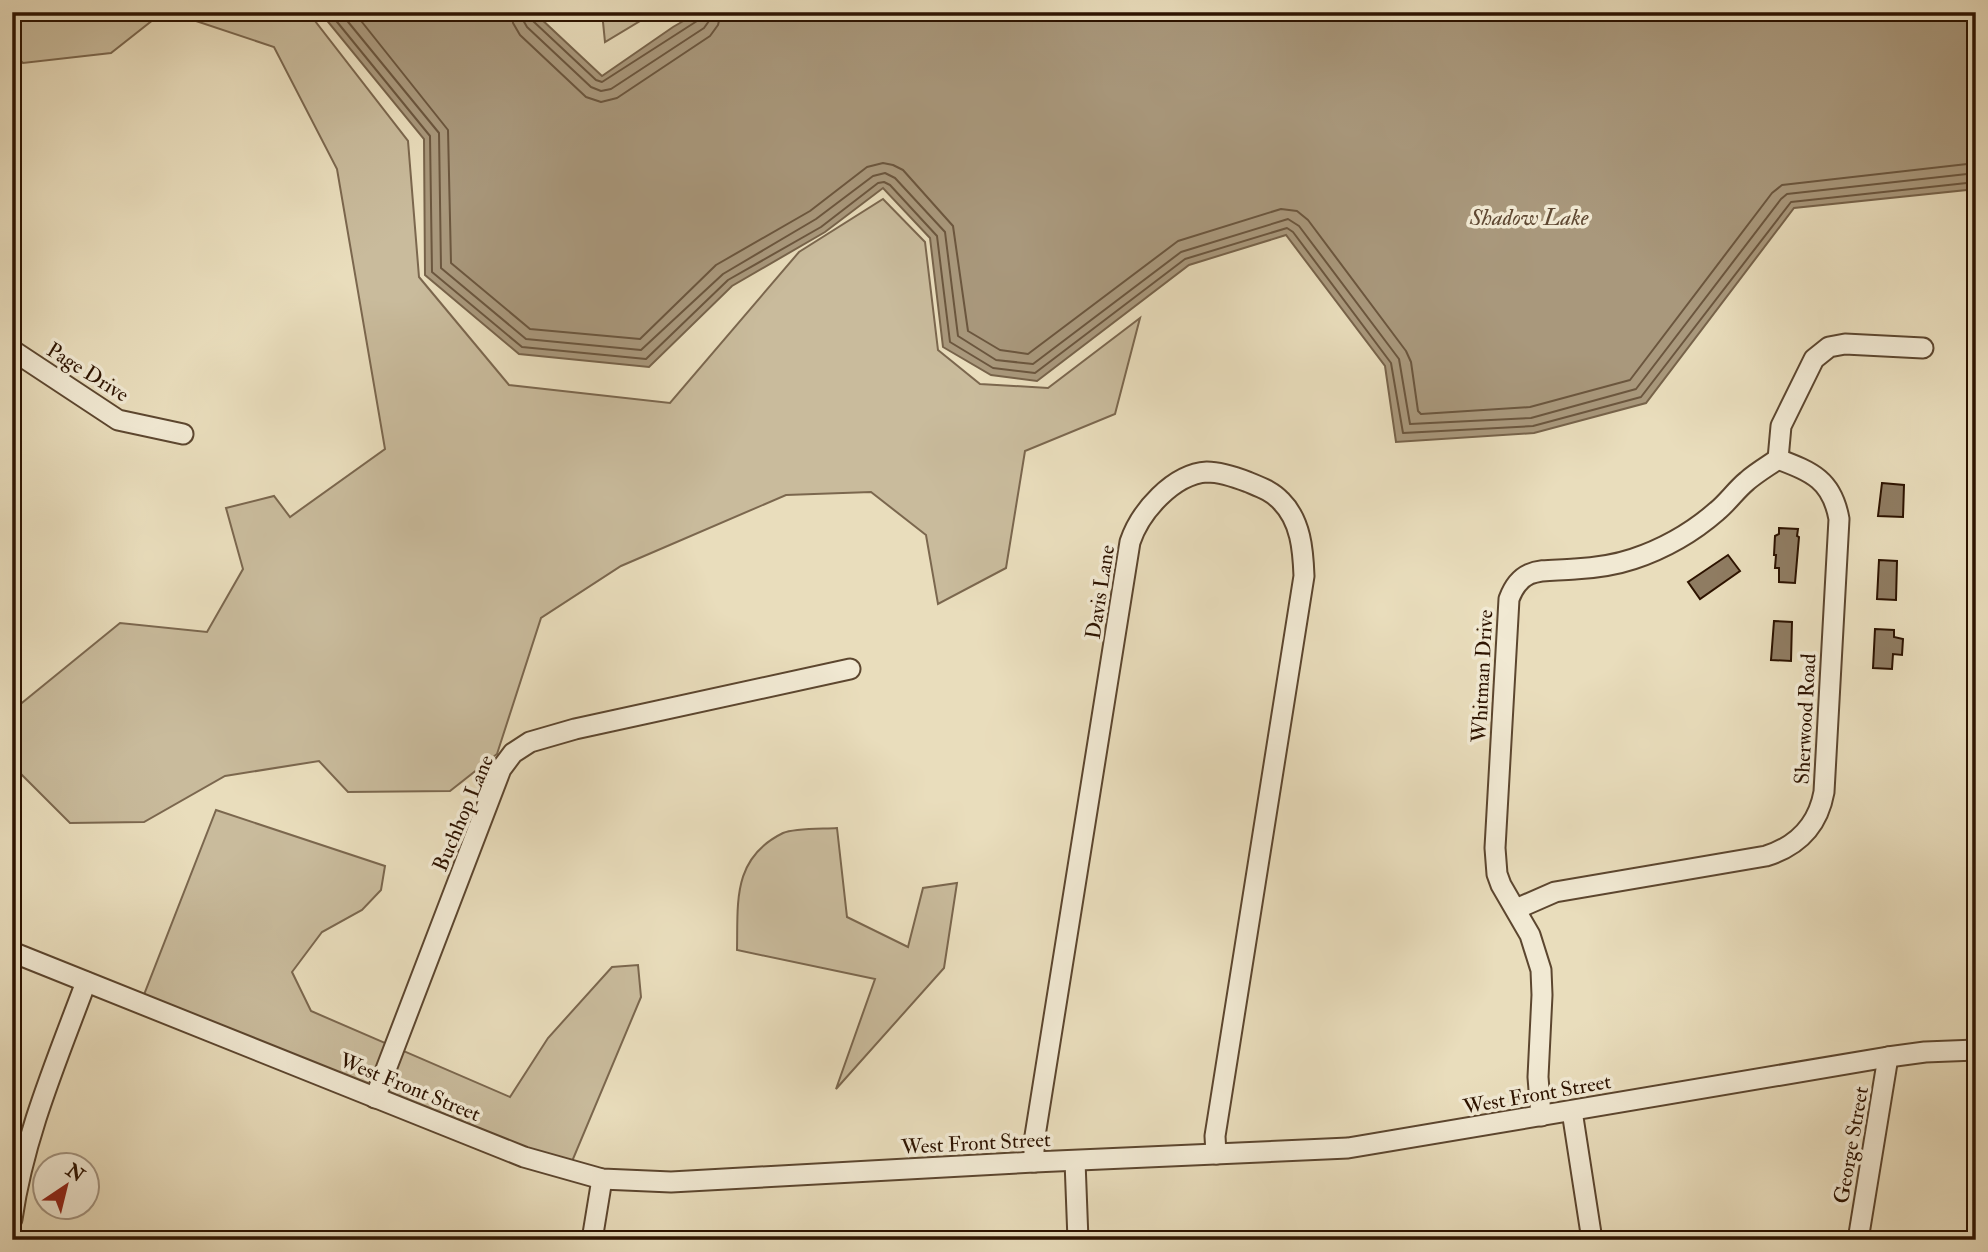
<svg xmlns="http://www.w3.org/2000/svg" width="1988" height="1252" viewBox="0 0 1988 1252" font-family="'IM FELL Double Pica',serif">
  <rect width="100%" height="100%" fill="#e9ddbc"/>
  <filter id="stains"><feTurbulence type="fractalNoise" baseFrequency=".00286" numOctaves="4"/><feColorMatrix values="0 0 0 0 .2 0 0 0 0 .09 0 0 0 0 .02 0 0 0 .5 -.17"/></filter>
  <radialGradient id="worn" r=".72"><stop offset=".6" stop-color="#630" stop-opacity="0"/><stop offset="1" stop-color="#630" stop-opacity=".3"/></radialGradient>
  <g fill="#c9bb9c" stroke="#7b674e" stroke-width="2">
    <path d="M12 12H163L111 53 23 63 12 53Z"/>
    <path d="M169 12H308L408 141 419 277 509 385 670 403 799 252 883 199 925 242 938 350 980 384 1048 388 1140 318 1115 414 1025 451 1006 568 938 604 926 535 871 492 786 495 621 566 541 618 497 754 450 791 348 792 319 761 225 776 144 822 70 823 12 765V711L120 623 207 632 243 569 226 508 274 496 290 517 385 449 337 169 274 47Z"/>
    <path d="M602 12H655L605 42Z"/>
    <path d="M216 810 385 866 381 890 362 910 322 932 292 972 311 1011 510 1097 548 1038 612 967 638 965 641 997 568 1171 140 1005Z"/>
    <path d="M837 828 847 917 908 947 923 888 957 883 944 968 836 1089 875 979 737 950C738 902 732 858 783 833 795 828 823 829 837 828Z"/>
  </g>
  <path fill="#a9987c" stroke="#77634a" stroke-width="2" d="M320 12H538V16L602 76 673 27 699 12H1976V189L1794 208 1646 403 1534 433 1396 442 1385 366 1286 235 1189 265 1037 381 991 375 943 347 930 238 883 188 825 232 732 286 649 367 519 354 425 275 424 139Z"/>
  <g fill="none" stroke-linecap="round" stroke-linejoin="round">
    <g stroke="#6b563e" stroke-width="2">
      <path d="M329 12 430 136 432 272 522 347 646 359 728 280 821 227 878 183 884 182 890 185 937 236 950 342 993 368 1035 373 1185 259 1287 228 1293 232 1391 363 1403 433 1533 426 1641 397 1791 202 1976 182"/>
      <path d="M340 12 439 133 441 268 526 339 641 350 723 274 816 219 873 176 885 173 895 178 945 232 958 336 996 360 1033 364 1181 252 1288 219 1299 226 1399 359 1410 424 1531 418 1636 389 1781 199 1787 194 1976 173"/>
      <path d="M354 12 448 130 451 263 530 329 640 339 716 265 810 211 867 167 883 163 893 165 903 170 953 226 968 331 1000 350 1028 354 1178 241 1281 209 1297 211 1308 220 1406 351 1411 362 1418 411 1421 414 1530 407 1630 380 1772 193 1782 185 1976 163"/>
      <path d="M512 12 513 23 520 35 586 97 601 102 617 98 710 36 718 25 721 12"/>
      <path d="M522 12 523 20 527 27 591 87 601 91 611 89 704 28 709 21 710 12"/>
      <path d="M531 12 533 21 596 80 602 82 697 21 701 12"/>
    </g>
  </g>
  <g fill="#8f7c62" stroke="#2d1300" stroke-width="2">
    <path d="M1882 483 1904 485 1903 517 1878 516Z"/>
    <path d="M1779 528 1798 529 1797 536 1799 537 1795 583 1779 582V568H1775L1776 555H1774L1775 536 1779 534Z"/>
    <path d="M1728 555 1740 571 1700 599 1688 582Z"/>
    <path d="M1879 560 1897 561 1896 600 1877 599Z"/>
    <path d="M1774 621 1792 622 1791 661 1771 660Z"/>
    <path d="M1875 629 1894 630V637L1903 639 1902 655 1893 654 1892 669 1873 668Z"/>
  </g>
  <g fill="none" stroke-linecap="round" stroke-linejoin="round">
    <g stroke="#5c462f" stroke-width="23">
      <g id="minor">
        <path d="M12 350 118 420 183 434"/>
        <path d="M1778 459 1781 426 1814 359 1829 347 1845 344 1923 348"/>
        <path d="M1516 909 1555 892 1766 856C1798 846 1818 825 1824 792L1839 519C1832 480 1812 472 1778 459"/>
        <path d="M12 952 524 1157 602 1179 671 1182 1034 1162 1348 1148 1888 1057 1925 1052 1976 1050"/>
        <path d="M375 1098 501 769 513 753 530 742 575 729 850 669"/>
        <path d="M1572 1111 1592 1240"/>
        <path d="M1541 1116 1538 1077 1542 995 1541 970 1530 935 1501 885 1497 874 1495 848 1509 599C1522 564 1545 572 1575 569 1594 568 1615 565 1633 559 1663 549 1693 532 1717 511 1728 502 1736 490 1747 481 1756 473 1768 466 1778 459"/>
        <path d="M1075 1161 1078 1240"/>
        <path d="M1034 1162V1142L1130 542C1140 512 1173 474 1207 472 1221 472 1235 477 1248 482 1260 487 1272 491 1281 501 1301 521 1303 550 1304 576L1215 1136 1216 1154"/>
        <path d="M12 1219C24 1136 57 1060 86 982"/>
        <path d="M592 1240 602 1179"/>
        <path d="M1858 1240 1888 1057"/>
      </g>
    </g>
    <use href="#minor" stroke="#f1e9d3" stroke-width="19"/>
  </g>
  <g text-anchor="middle" stroke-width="7" stroke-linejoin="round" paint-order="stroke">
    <g font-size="21" fill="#2d1300" stroke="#f1e9d3">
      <text transform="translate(88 372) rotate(32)" y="7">Page Drive</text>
      <text transform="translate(1100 592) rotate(-81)" y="7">Davis Lane</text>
      <text transform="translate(1482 676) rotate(-87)" y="7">Whitman Drive</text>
      <text transform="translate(1805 719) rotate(-87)" y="7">Sherwood Road</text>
      <text transform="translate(463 813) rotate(-67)" y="7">Buchhop Lane</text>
      <text transform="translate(410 1087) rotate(22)" y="7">West Front Street</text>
      <text transform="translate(1537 1094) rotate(-10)" y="7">West Front Street</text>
      <text transform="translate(976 1143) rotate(-3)" y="7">West Front Street</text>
      <text transform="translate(1851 1145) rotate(-80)" y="7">George Street</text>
    </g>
    <g font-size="23" font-style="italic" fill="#5f4832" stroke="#f1e9d3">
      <text x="1529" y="225">Shadow Lake</text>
    </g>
  </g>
  <rect width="1988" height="1252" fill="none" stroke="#e9ddbc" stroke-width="42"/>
  <rect x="14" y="14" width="1960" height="1224" fill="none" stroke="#2d1300" stroke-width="3.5"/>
  <rect x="21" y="21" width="1946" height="1210" fill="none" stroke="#2d1300" stroke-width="2"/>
  <g transform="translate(66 1186) rotate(35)"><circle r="33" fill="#f1e9d3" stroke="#a3937f" stroke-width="2"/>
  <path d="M0-5L12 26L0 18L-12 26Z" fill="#8f2418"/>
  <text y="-10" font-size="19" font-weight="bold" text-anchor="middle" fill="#2d1300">N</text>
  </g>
  <rect width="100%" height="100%" filter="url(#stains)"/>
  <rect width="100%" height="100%" fill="url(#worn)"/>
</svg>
